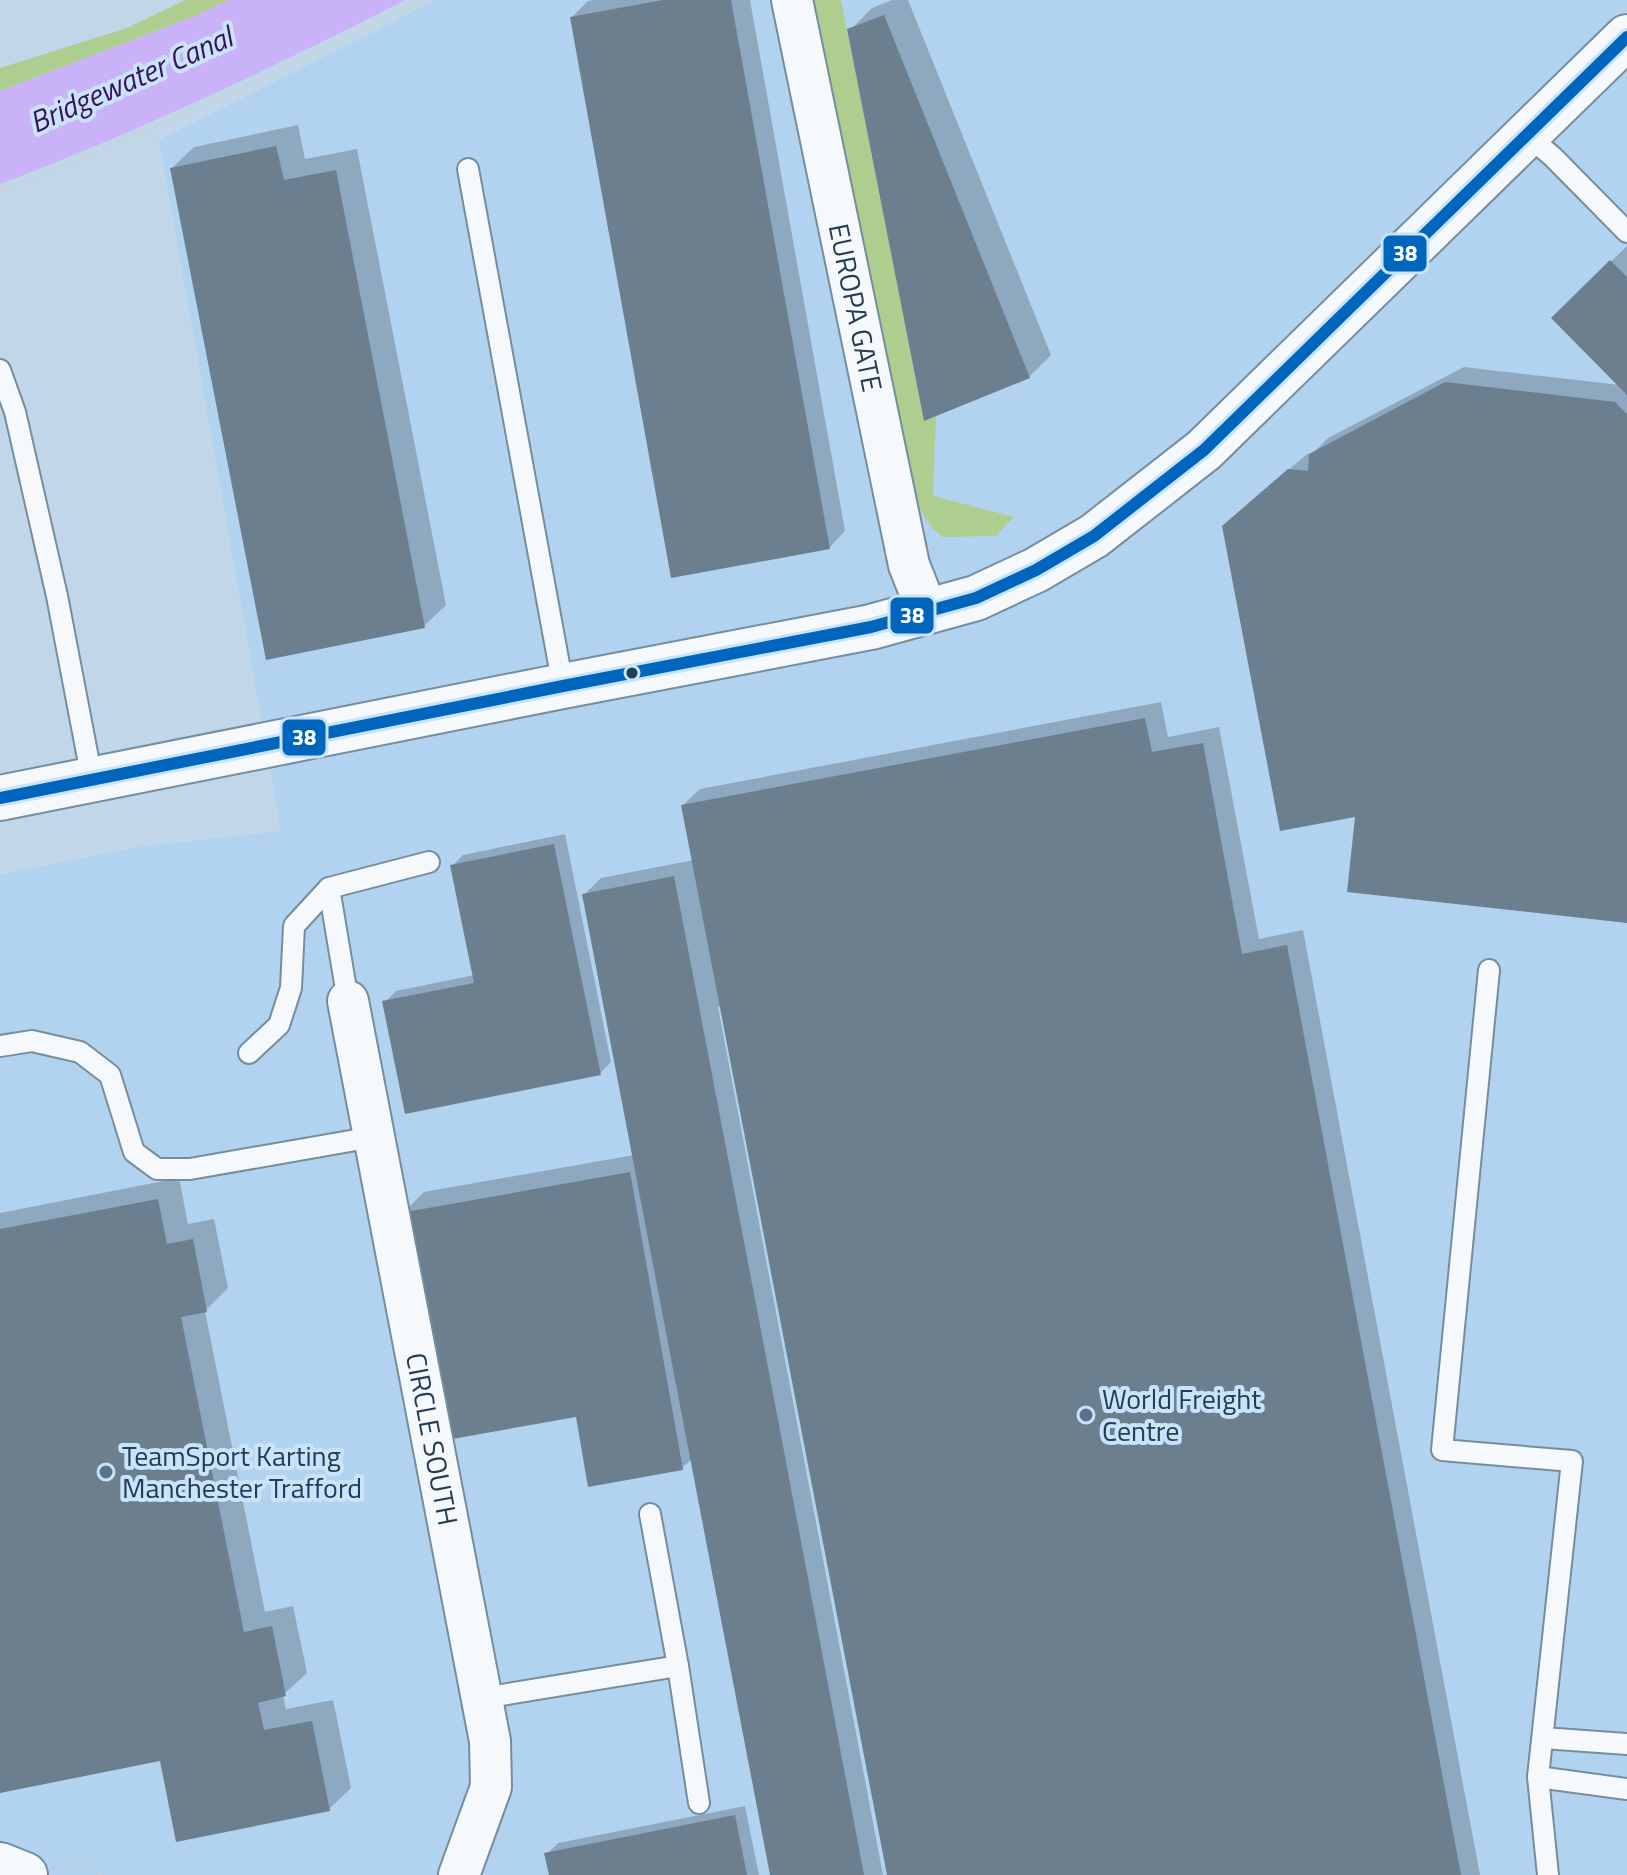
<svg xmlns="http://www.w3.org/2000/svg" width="1627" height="1875" viewBox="0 0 1627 1875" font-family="'Titillium Web',sans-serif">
  <rect width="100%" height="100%" fill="#c1d7e9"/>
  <path fill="#b2d3ef" d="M437 0H1627V1875H0V875L131 848 281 831 159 140Z"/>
  <g fill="#adce8f">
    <path d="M185 0H229L195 16 0 91V68L127 28Z"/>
    <path d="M811 0H841L924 420 936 416 933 496 1014 517 996 536 942 537 930 526 914 499Z"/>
  </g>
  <path fill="#c9b2f8" d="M229 0H405C273 68 139 131 0 184V91L195 16Z"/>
  <g fill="#0003">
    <path d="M593 0H750L845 531 829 548 572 17 588 1Z"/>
    <path d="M892 0H908L1051 355 1029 377 850 30 872 8Z"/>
    <path d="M298 125 305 159 357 149 446 605 424 626 172 168 194 147Z"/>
    <path d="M1627 246V921L1357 815 1242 510 1307 454H1312L1328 438 1464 367 1620 385 1554 318Z"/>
    <path d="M1161 702 1168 737 1219 727 1259 939 1303 930 1480 1875H889L722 1006 718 1007 883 1875H771L692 1459 682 1468 577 1415 402 1214 424 1192 634 1155 584 895 601 878 694 860 683 805 700 789Z"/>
    <path d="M565 834 611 1062 600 1073 385 1002 396 991 474 975 452 866 463 855Z"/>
    <path d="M179 1178 188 1224 214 1219 228 1288 205 1311 265 1612 293 1606 307 1673 283 1695 286 1709 333 1700 351 1788 329 1809 161 1759 0 1791V1213Z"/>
    <path d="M745 1806 759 1875H551L547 1854 558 1843Z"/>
  </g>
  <g fill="#6b7f8e">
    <path d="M663 0H731L830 549 671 578 570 17Z"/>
    <path d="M884 15 1030 378 924 421 847 29Z"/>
    <path d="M276 146 284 180 336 170 425 628 266 660 170 168Z"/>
    <path d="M1610 260 1627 277V395L1551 318Z"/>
    <path d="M1445 382 1615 402 1627 414V923L1347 892 1355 817 1280 831 1222 526 1288 469 1308 471 1309 454Z"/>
    <path d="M1145 718 1152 752 1203 743 1242 954 1287 945 1461 1875H887L681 805Z"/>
    <path d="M554 844 601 1075 405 1114 382 1001 474 983 450 865Z"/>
    <path d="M674 876 776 1409 864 1875H770L582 894Z"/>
    <path d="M630 1172 683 1470 588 1487 576 1417 441 1441 400 1213Z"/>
    <path d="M158 1199 167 1244 193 1239 207 1312 181 1317 244 1632 272 1626 286 1696 258 1703 264 1730 312 1721 330 1811 176 1842 160 1761 0 1793V1229Z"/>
    <path d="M735 1815 747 1875H549L544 1853Z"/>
  </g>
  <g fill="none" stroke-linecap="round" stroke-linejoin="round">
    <g stroke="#758d9e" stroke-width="24">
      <g id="service">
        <path d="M1526 134 1553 157 1627 232"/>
        <path d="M468 169 563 686"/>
        <path d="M0 370 15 412 57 596 92 779"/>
        <path d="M329 888 348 1001"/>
        <path d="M1489 970 1442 1450 1572 1461 1538 1777 1548 1875"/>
        <path d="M0 1046 32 1041 80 1052 110 1075 134 1152 157 1169H190L373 1137"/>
        <path d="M249 1053 279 1025 291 988 294 926 329 888 429 862"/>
        <path d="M650 1514 678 1666 699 1803"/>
        <path d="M483 1698 678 1666"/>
        <path d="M1543 1738 1627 1744"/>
        <path d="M1538 1777 1627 1789"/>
      </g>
    </g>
    <g stroke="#758d9e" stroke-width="44">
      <g id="minor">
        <path id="s1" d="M792 0 909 565 928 613"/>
        <path id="s2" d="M348 1001 490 1741 491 1787 459 1875"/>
      </g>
    </g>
    <g stroke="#758d9e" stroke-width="48">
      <path id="tertiary" d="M0 798 563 686 871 627 976 598 1036 570 1094 536 1204 450 1627 37"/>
    </g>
    <g stroke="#758d9e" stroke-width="48">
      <path id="trunk" d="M0 1865 25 1875"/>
    </g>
    <g stroke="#cad0d6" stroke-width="5" stroke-dasharray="2 6" stroke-linecap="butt">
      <path d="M0 192 236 93 425 0"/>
      <path d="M63 1857 106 1875"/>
    </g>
    <use href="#service" stroke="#f6f9fc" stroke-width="20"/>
    <use href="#minor" stroke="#f6f9fc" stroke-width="40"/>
    <use href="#tertiary" stroke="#f6f9fc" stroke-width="44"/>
    <use href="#trunk" stroke="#f6f9fc" stroke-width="44"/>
    <g stroke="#c9e3fa" stroke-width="18">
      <path id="bus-1" d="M0 798 563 686 871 627 976 598 1036 570 1094 536 1204 450 1627 37"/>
    </g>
    <use href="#bus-1" stroke="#0065bd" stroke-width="12"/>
  </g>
  <circle fill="#223d54" stroke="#c9e3fa" stroke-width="3" cx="632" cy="673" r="7"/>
  <g fill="#5a7388" stroke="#c9e3fa" stroke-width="3">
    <circle cx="1086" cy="1415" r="8"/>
    <circle cx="106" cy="1472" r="8"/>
  </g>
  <g text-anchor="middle" stroke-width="8" stroke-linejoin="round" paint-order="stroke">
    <g font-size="28" fill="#223d54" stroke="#c9e3fa">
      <text dy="10" stroke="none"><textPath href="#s1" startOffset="314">EUROPA GATE</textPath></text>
      <text dy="10" stroke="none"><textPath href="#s2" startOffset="446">CIRCLE SOUTH</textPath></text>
    </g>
    <g font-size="28" fill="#223d54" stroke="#c9e3fa" text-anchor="start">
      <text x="1102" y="1409">World Freight<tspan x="1102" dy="32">Centre</tspan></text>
      <text x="122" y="1466">TeamSport Karting<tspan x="122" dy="32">Manchester Trafford</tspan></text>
    </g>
    <g font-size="30" font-style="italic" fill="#391359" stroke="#c9e3fa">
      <text transform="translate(131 80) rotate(-24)" y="10">Bridgewater Canal</text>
    </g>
  </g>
  <g stroke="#c9e3fa" stroke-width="3">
    <rect x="1382" y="234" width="46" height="39" rx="8" fill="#0065bd"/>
    <rect x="889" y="596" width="46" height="39" rx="8" fill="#0065bd"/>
    <rect x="281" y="718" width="46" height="39" rx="8" fill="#0065bd"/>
  </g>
  <g font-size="22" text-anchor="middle" font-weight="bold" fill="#fff">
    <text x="1405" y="261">38</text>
    <text x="912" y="623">38</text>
    <text x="304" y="745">38</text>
  </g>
</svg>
